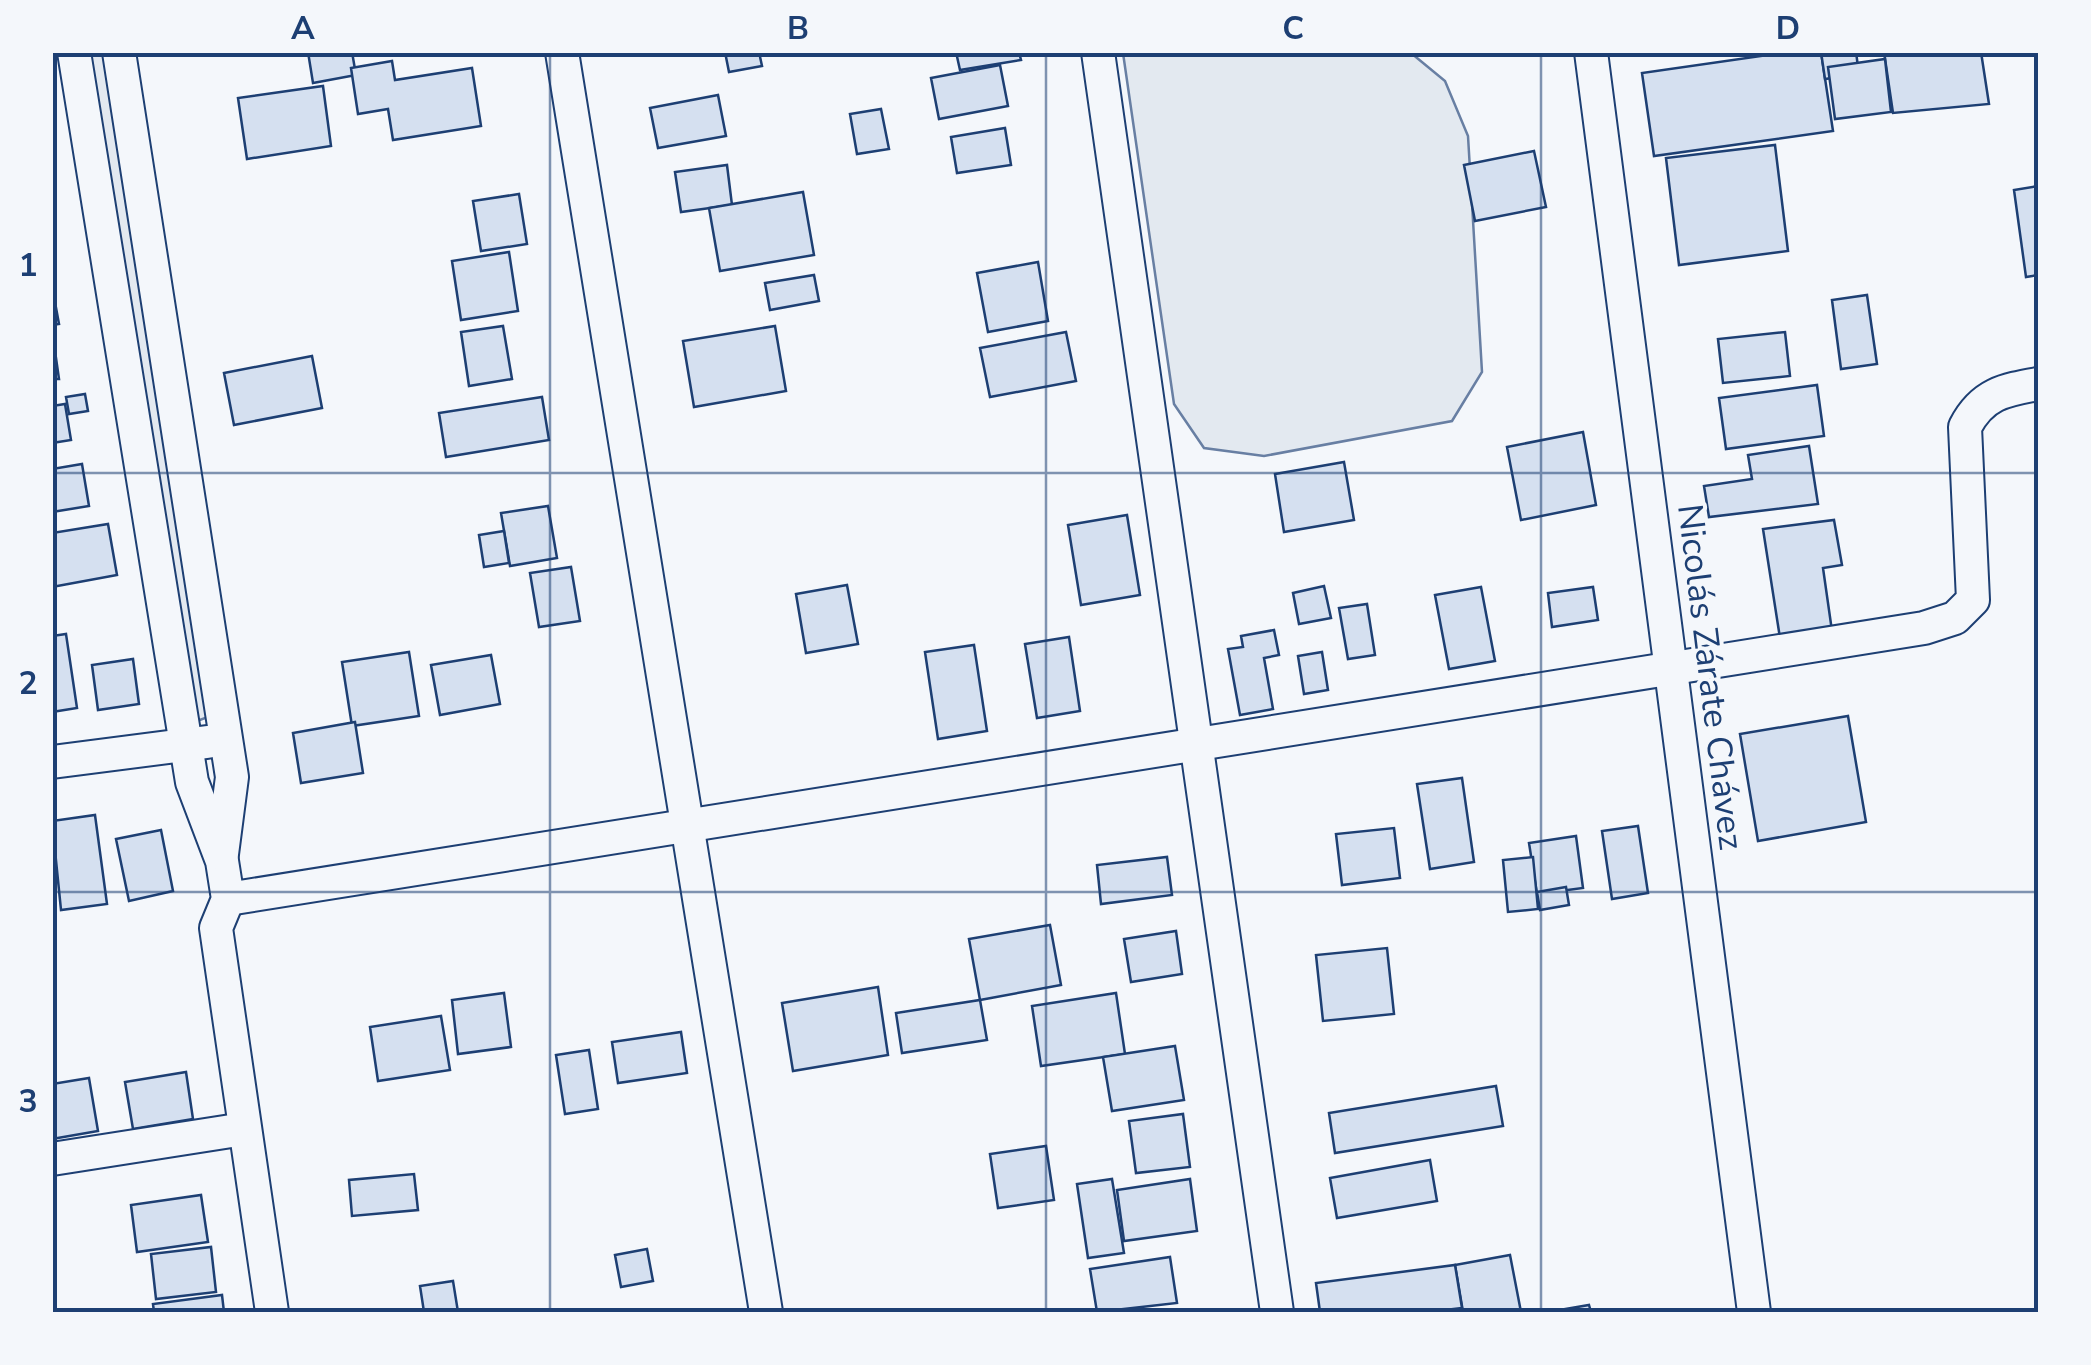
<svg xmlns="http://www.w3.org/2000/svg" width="2091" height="1365" viewBox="0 0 2091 1365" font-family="'Nunito Sans',sans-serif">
  <rect width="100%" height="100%" fill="#f4f7fb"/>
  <g fill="#e3e9f0" stroke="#687fa3" stroke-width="2.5">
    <path d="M84 53H103L208 717 197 721Z"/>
    <path d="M1123 53H1411L1445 81 1468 136 1482 372 1452 421 1264 456 1204 448 1174 404Z"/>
  </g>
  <g fill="#d5e0f0" stroke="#1d3f73" stroke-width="2.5">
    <path d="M308 52H352L356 75 313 83Z"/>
    <path d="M725 52H759L762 66 729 72Z"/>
    <path d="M956 52H1019L1021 60 960 70Z"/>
    <path d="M1789 52H1821L1833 131 1654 156 1642 73Z"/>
    <path d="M1821 52H1856L1859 74 1825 79Z"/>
    <path d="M1884 52H1981L1989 104 1893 113Z"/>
    <path d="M1885 59 1891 112 1835 119 1828 67Z"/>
    <path d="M392 61 395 80 472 68 481 126 393 140 388 109 358 114 351 68Z"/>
    <path d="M1000 65 1008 106 939 119 931 78Z"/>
    <path d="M323 86 331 146 247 159 238 98Z"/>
    <path d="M718 95 726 136 658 148 650 108Z"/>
    <path d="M881 109 889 149 857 154 850 114Z"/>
    <path d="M1005 128 1011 165 957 173 951 137Z"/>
    <path d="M1775 145 1788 251 1679 265 1666 158Z"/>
    <path d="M1534 151 1546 207 1475 221 1464 165Z"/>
    <path d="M727 165 732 205 681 212 675 172Z"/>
    <path d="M2038 186V275L2026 277 2014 190Z"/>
    <path d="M803 192 814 255 720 271 709 208Z"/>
    <path d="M519 194 527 244 481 251 473 201Z"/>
    <path d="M509 252 518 311 461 320 452 261Z"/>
    <path d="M1038 262 1048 321 988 332 977 273Z"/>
    <path d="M814 275 819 301 770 310 765 283Z"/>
    <path d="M52 286 59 324 52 325Z"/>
    <path d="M1867 295 1877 364 1841 369 1832 300Z"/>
    <path d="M503 326 512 379 469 386 461 332Z"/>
    <path d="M775 326 786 391 694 407 683 341Z"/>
    <path d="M52 330 59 379H52Z"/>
    <path d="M1066 332 1076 381 990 397 980 348Z"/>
    <path d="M1785 332 1790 376 1723 383 1718 339Z"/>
    <path d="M312 356 322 408 234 425 224 373Z"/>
    <path d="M1817 385 1824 436 1726 449 1719 398Z"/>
    <path d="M85 394 88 411 69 414 66 397Z"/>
    <path d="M542 397 549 440 446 457 439 413Z"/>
    <path d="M65 404 71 440 52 443V406Z"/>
    <path d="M1583 432 1596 505 1521 520 1507 447Z"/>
    <path d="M1809 446 1818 504 1709 517 1704 486 1752 479 1748 455Z"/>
    <path d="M1344 462 1354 520 1284 532 1275 474Z"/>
    <path d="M82 464 89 506 52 512V469Z"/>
    <path d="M548 506 557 558 510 566 501 513Z"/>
    <path d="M1127 515 1140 595 1081 605 1068 525Z"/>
    <path d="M1834 520 1842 565 1823 568 1832 631 1780 638 1763 529Z"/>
    <path d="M108 524 117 575 52 587V533Z"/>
    <path d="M504 531 509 563 484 567 479 535Z"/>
    <path d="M571 567 580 621 539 627 530 573Z"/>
    <path d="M847 585 858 644 806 653 796 594Z"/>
    <path d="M1324 586 1331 618 1299 624 1293 593Z"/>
    <path d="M1481 587 1495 661 1449 669 1435 595Z"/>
    <path d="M1593 587 1598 620 1552 627 1548 593Z"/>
    <path d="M1367 604 1375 655 1348 659 1339 608Z"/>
    <path d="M1274 630 1279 655 1264 658 1273 709 1240 715 1228 649 1243 647 1241 636Z"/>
    <path d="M66 634 77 708 52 712V636Z"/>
    <path d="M1069 637 1080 711 1037 718 1025 644Z"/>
    <path d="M974 645 987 731 938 739 925 652Z"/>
    <path d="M409 652 419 716 352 726 342 662Z"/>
    <path d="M1322 652 1328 690 1304 694 1298 656Z"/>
    <path d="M491 655 500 704 440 715 431 665Z"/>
    <path d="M133 659 139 704 98 710 92 665Z"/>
    <path d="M1848 716 1866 822 1758 841 1740 734Z"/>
    <path d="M355 722 363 773 301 783 293 733Z"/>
    <path d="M1462 778 1474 862 1430 869 1417 784Z"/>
    <path d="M95 815 107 904 61 910 52 821Z"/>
    <path d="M1638 826 1648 893 1612 899 1602 831Z"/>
    <path d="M1394 828 1400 878 1342 885 1336 834Z"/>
    <path d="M161 830 173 891 129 901 116 839Z"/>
    <path d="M1576 836 1583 888 1537 894 1529 843Z"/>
    <path d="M1167 857 1172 895 1101 904 1097 865Z"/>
    <path d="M1533 857 1538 909 1508 912 1503 860Z"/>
    <path d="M1566 887 1569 905 1540 910 1537 892Z"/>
    <path d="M1050 925 1061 985 980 1000 969 939Z"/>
    <path d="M1176 931 1182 974 1131 982 1124 939Z"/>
    <path d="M1387 948 1394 1014 1323 1021 1316 955Z"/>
    <path d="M878 987 888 1055 793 1071 782 1003Z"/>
    <path d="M504 993 511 1047 458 1054 452 1000Z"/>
    <path d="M1116 993 1125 1054 1041 1066 1032 1006Z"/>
    <path d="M980 1000 987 1040 902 1053 896 1013Z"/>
    <path d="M441 1016 450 1070 378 1081 370 1027Z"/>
    <path d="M681 1032 687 1073 618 1083 612 1042Z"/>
    <path d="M1175 1046 1184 1100 1112 1111 1103 1057Z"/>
    <path d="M589 1050 598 1109 565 1114 556 1055Z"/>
    <path d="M186 1072 193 1119 133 1129 125 1082Z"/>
    <path d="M89 1078 98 1131 52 1139V1084Z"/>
    <path d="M1496 1086 1503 1126 1335 1153 1329 1113Z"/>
    <path d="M1183 1114 1190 1167 1136 1173 1129 1121Z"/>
    <path d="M1046 1146 1054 1200 998 1208 990 1154Z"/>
    <path d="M1430 1160 1437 1201 1337 1218 1330 1178Z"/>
    <path d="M414 1174 418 1210 352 1216 349 1180Z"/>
    <path d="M1112 1179 1124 1253 1088 1258 1077 1184Z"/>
    <path d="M1190 1179 1197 1231 1124 1241 1117 1190Z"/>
    <path d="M201 1195 208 1242 137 1252 131 1205Z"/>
    <path d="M211 1247 216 1292 156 1299 151 1254Z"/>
    <path d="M647 1249 653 1281 621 1287 615 1255Z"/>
    <path d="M1510 1255 1521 1312H1463L1455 1265Z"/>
    <path d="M1170 1257 1177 1303 1097 1312 1090 1269Z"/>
    <path d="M1455 1265 1462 1308 1428 1312H1320L1316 1283Z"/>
    <path d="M453 1281 458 1312H424L420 1286Z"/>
    <path d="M222 1295 224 1312H154L153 1304Z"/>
    <path d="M1589 1305 1591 1312H1548Z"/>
  </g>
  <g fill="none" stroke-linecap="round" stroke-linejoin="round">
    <g stroke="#1d3f73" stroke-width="36">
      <g id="street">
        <path d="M74 52 192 782 222 861 228 899 216 928 272 1312"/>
        <path d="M119 52 232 777 222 854"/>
        <path d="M562 52 766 1312"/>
        <path d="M1098 52 1277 1312"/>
        <path d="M1591 52 1754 1312"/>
        <path d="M52 762 207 742"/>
        <path d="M228 899 1924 628 1955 618 1973 600 1965 427C1982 394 2004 390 2038 384"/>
        <path d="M52 1159 244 1129"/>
      </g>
    </g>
    <use href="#street" stroke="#f4f7fb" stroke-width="32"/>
  </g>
  <path fill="none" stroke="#1d3f73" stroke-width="2.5" stroke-opacity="0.55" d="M550 52V1312M1046 52V1312M1541 52V1312M52 473H2038M52 892H2038"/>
  <g text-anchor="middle" stroke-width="8" stroke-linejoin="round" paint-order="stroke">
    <g font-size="35" fill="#1d3f73" stroke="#f4f7fb">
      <text transform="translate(1711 677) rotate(83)" y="12">Nicolás Zárate Chávez</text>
    </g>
  </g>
  <rect width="2091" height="1365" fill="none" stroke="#f4f7fb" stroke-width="110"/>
  <rect x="55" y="55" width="1981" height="1255" fill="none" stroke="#1d3f73" stroke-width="4"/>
  <g font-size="32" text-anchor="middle" font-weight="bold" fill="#1d3f73">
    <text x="303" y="39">A</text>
    <text x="798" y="39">B</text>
    <text x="1293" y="39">C</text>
    <text x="1788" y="39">D</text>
    <text x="28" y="276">1</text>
    <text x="28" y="694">2</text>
    <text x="28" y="1112">3</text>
  </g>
</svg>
